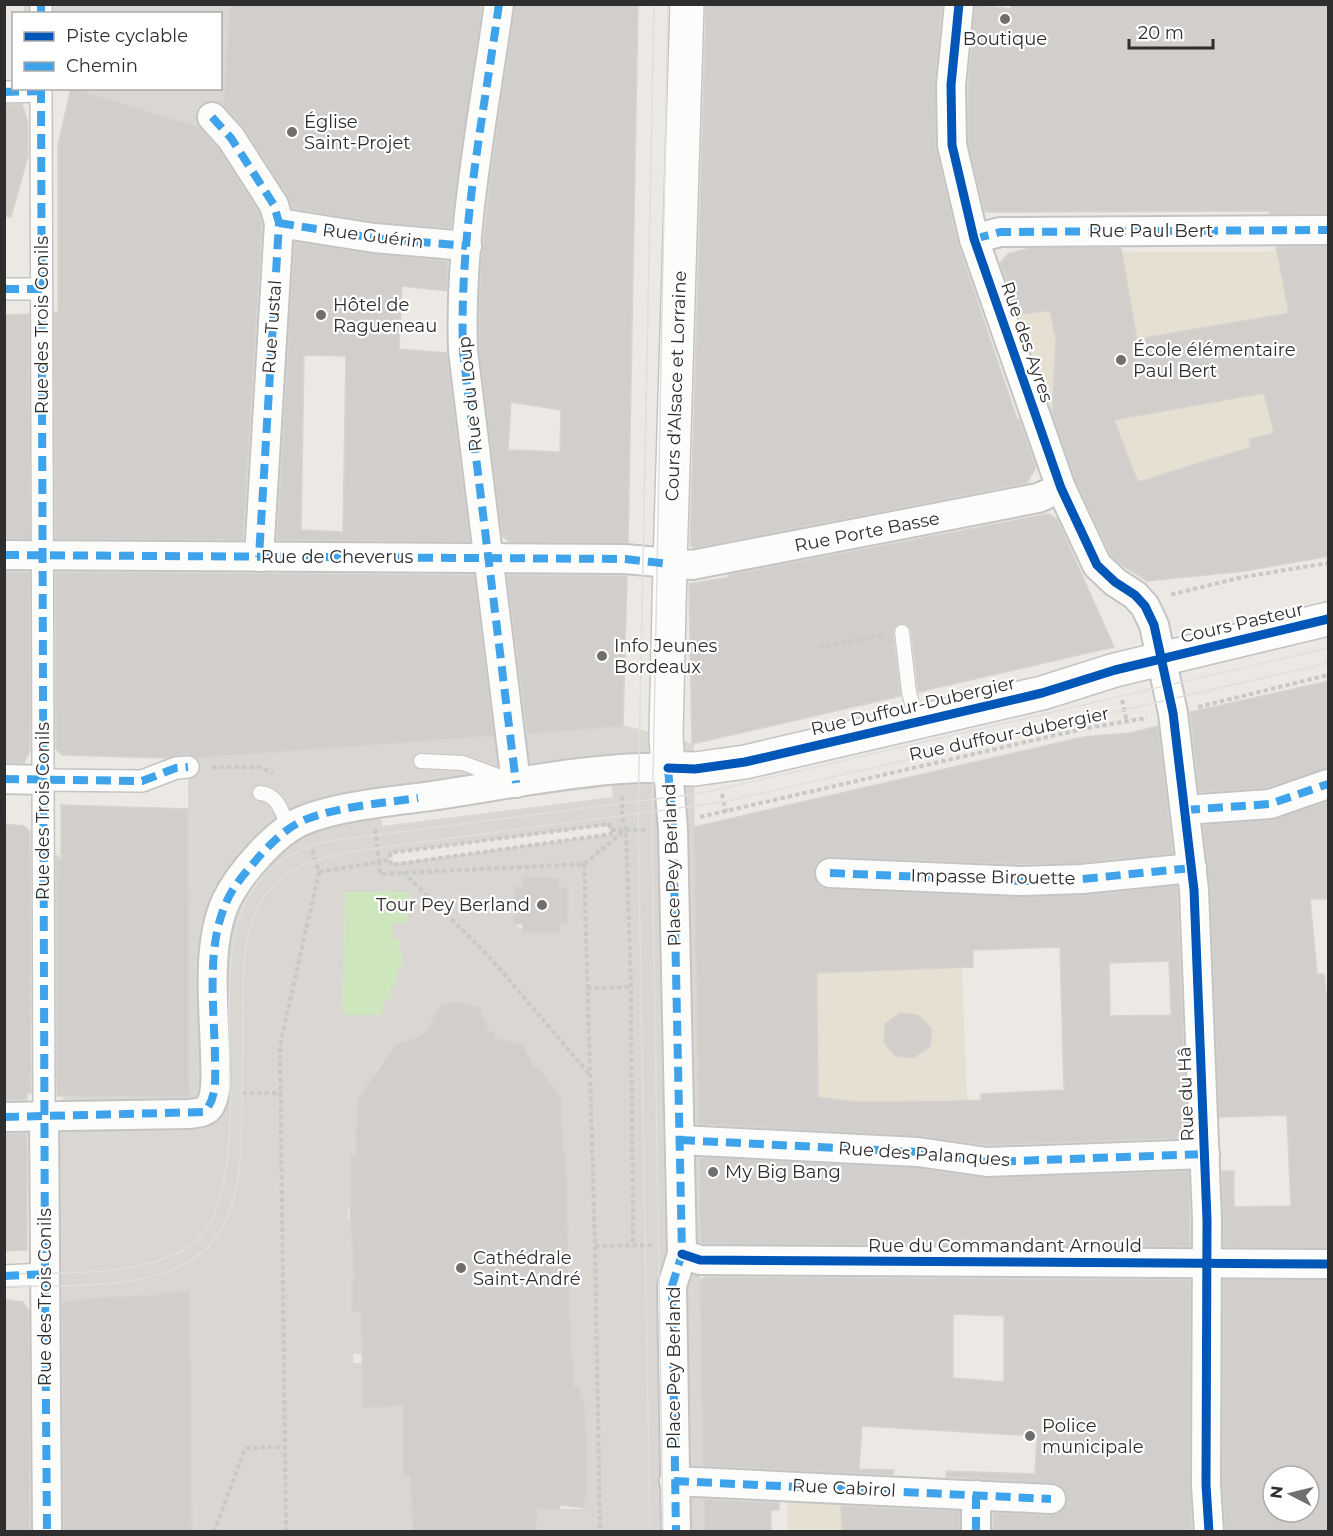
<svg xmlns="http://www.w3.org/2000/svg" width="1333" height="1536" viewBox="0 0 1333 1536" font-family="Montserrat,sans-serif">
  <rect width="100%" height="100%" fill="#ece8e4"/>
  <g fill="#e6e0d3">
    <path d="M1328 251 1274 433 1252 449 1169 472 1084 501 1049 413 999 270 1003 258 1008 254 1016 252Z"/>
    <path d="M831 885 949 890 948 958 973 957V967L962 968 967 1100H981L983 1151 789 1133 790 1037 827 906Z"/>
    <path d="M787 1498 841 1501 842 1531 787 1532Z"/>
  </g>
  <path fill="#cee6be" d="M345 892H410L407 923 393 922 400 938 399 952H402L401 969H397L396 986H391V999L383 1016 343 1015Z"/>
  <g fill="#dad6d2" fill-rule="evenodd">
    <path d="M24 4 230 5 223 105 202 128 75 89 220 88V14H24Z"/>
    <path d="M623 725 694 744 696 1013 704 1531H536L538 1529 536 1509H583L585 1508 584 1498 586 1497 584 1398 581 1397V1386L570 1387 574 1371 573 1360 569 1359 568 1307 570 1304 557 1153V1135H563V1125H550L559 1111 562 1110V1105H558L538 1066 530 1071 525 1058 528 1056 526 1051 523 1052 511 1044 512 1041 507 1040 491 1045 495 1033 486 1030 470 1008V1005L466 1003 465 1006 436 1018 433 1017 431 1022 434 1024 430 1030 420 1034 424 1047 391 1052 388 1056 390 1058 386 1072 378 1067 373 1075 380 1081 368 1090 365 1088 362 1092 365 1094 361 1108H358L361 1136V1209H348V1218L361 1219 355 1279H352V1310L353 1312H361L363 1354H353V1363H413L403 1428V1439H416L411 1501 412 1513H417V1526H413V1531H192L189 1291 159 1293 158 1295 62 1301 51 1285 49 1123 64 1097H189L188 758 527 734ZM612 786 613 797 382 826 381 815ZM609 825 611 834 391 864 390 853ZM559 877V888L568 887V895H560V916H569V923L531 924V933H523V930L514 924V915H517L518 895H514L513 887ZM345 892H410L407 923 393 922V938L400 939 399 952H402L401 969H397L396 986H391V999H383L382 1015H343ZM661 993H665L672 1214 665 1215Z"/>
  </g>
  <g fill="#d1cecb" stroke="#d7d4d0" stroke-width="1.5" fill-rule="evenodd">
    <path d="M230 4H479L482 9 451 228 376 222 292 208 288 196 245 129 223 105Z"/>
    <path d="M515 4H638L628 543 510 542 502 536 479 350V308L481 265 490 179ZM511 402 561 410 560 452 508 450Z"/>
    <path d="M706 4H942L935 83 936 149 958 244 1017 419H1019L1036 467 1027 483 694 548 690 545Z"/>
    <path d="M975 4 1011 9 1012 4H1329V214H1270L1269 211 985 212 968 143V86Z"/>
    <path d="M71 88 199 127 218 148 259 212 262 225 243 540 55 539 54 312H58V145Z"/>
    <path d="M22 104 28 123V156L11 217 4 216V105Z"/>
    <path d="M294 242 373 254 448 261 447 291 402 286 399 349 447 353 470 542 277 540ZM304 355 346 356 343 532 301 530Z"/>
    <path d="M1329 246V556L1245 571 1147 581 1120 564 1112 557 1076 482 1052 413 1056 339 1050 311 1018 314 1000 263 1008 254 1030 248H1121L1137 339 1289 313 1276 247ZM1264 393 1274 433 1249 439 1251 447 1138 482 1114 420Z"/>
    <path d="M29 314 30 539 4 538V315Z"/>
    <path d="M1048 514 1057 519 1114 647 918 692 911 630 906 624 900 623 894 628 893 633 901 696 692 744 689 584 730 577 728 575Z"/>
    <path d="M4 572H30V750L24 763 4 762Z"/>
    <path d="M55 572 474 575 494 736 196 758 187 754 167 758 62 755 56 749Z"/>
    <path d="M507 575 627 576 623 726 527 734Z"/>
    <path d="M1329 681V768L1267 788 1199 792 1190 712Z"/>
    <path d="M1158 726 1173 853 1081 863 1021 864 831 857 823 858 816 864 814 873 816 881 821 887 829 889 1020 897 1084 895 1177 886 1187 1138 988 1145 919 1136 698 1124 694 827 1083 737 1130 733ZM1060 947 1064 1090 981 1094V1100L951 1101 856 1102 818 1097 817 973 973 967V950ZM1169 961 1171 1015 1110 1016 1109 963Z"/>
    <path d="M1329 801V899H1310L1317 974H1324L1329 1016V1248L1223 1247 1222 1171H1234V1207L1291 1206 1287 1115 1219 1117 1210 889 1203 825 1271 820Z"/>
    <path d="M61 805 188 809 189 1097 57 1096 56 855 61 860Z"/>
    <path d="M4 824 24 826 30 832 31 1093H27V1100H4Z"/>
    <path d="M522 877 559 878V888L568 887V924H560V933H522L523 924H514V887L522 886Z"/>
    <path d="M455 1001 479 1007 489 1031 495 1033 494 1037 525 1045V1050L535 1068 537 1066 561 1097 563 1152H566L571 1356 573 1360 574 1386H581L580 1399 584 1398 587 1446 586 1497H584L585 1508 559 1505 560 1510 537 1509V1532H413L410 1476H403V1406L363 1408 361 1312H352V1279H354L350 1209V1155H357L355 1128H357L358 1098 396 1044 421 1036 420 1034 426 1032 439 1006Z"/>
    <path d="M900 1013 918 1015 932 1029 930 1047 913 1058 895 1056 884 1042 885 1024Z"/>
    <path d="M4 1133H27V1250L4 1251Z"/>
    <path d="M699 1157 916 1168 987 1178 1189 1171 1190 1247 703 1244 700 1241Z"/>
    <path d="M705 1277 1190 1280V1485L1192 1532H993V1513L1050 1515 1059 1513 1065 1507 1067 1500 1065 1491 1059 1485 1052 1483 946 1477V1471L1035 1474 1037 1436 862 1426 859 1469 894 1470 893 1475 703 1466 700 1280ZM953 1314 1004 1316V1382L953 1378Z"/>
    <path d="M1223 1280H1329V1532H1225L1222 1485ZM1273 1476H1309V1512H1273Z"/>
    <path d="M190 1290 192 1532H63L62 1302 91 1298 158 1295 159 1293Z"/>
    <path d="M4 1299 23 1302 29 1311 30 1532H4Z"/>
    <path d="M704 1499 779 1503V1510H771V1532H704Z"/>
    <path d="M841 1506 960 1511V1532H842Z"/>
  </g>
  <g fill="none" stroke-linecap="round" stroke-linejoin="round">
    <g stroke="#c5c4c5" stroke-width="16">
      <g id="service">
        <path d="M902 632 909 692 917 723"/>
        <path d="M421 761 463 763 503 778"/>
        <path d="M260 793C278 794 282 813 289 828"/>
      </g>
    </g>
    <g stroke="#c5c4c5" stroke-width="24">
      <g id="pedestrian">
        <path d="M41 14V4"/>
        <path d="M41 88 44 1116"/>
        <path d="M4 92 41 91"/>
        <path d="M4 289H42"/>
        <path d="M43 780 142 781 176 768 188 767"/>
        <path d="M4 1276 45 1274"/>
      </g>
    </g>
    <g stroke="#c5c4c5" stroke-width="32">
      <g id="minor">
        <path d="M499 4C483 119 459 235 463 351L516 783"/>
        <path d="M959 4 951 85 952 145 974 239 1061 488 1097 565 1115 582 1135 595 1145 606 1154 625 1173 713 1194 890 1207 1220 1206 1485 1209 1532"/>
        <path d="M212 117 231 138 274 205 279 223 259 557"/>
        <path d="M279 223 374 238 467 246"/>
        <path d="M974 239 1000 232 1328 230"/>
        <path d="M4 555 625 559 692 565 1038 498 1061 488"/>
        <path d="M4 779 43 780"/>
        <path d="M1185 810 1270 804 1328 784"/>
        <path d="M830 873 1021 881 1082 879 1192 868"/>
        <path d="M44 1116 47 1532"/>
        <path d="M4 1117 188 1114C197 1113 207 1113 211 1104 218 1090 215 1069 215 1054 214 1007 206 945 226 901 239 874 276 831 304 820 341 805 397 801 438 795 512 784 594 766 668 768L673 829 682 1254 672 1286 676 1532"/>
        <path d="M680 1140 918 1152 987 1162 1205 1154"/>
        <path d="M682 1254 700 1260 1328 1264"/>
        <path d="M674 1481 1051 1499"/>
        <path d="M976 1532V1495"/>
      </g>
    </g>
    <g stroke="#c5c4c5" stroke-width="36">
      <path id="tertiary" d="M687 4 670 564 666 736 668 768 695 769 745 762 1042 693 1115 670 1328 619"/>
    </g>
    <g stroke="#c9c9c8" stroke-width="4" stroke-dasharray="4.5 3" stroke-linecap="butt">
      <path d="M1173 596V594L1243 577 1328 563"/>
      <path d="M819 647 884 635"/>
      <path d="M1122 700 1127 723"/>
      <path d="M1198 707 1328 675"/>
      <path d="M212 767H259L273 773"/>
      <path d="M722 794 726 812"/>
      <path d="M622 796V816L626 829 631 987 633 1245"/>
      <path d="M700 817 1087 728 1147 718"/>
      <path d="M609 824 611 834 391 865 390 853Z"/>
      <path d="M375 829 379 862 390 859"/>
      <path d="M611 830H646"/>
      <path d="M584 864 595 1246 600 1532"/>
      <path d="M319 872 379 862 380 874 584 864 626 829"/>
      <path d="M403 872 487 954 589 1074"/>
      <path d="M587 988 631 987"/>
      <path d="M242 1093H281"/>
      <path d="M595 1246 654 1245"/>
      <path d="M214 1532 245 1448 285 1447"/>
      <path d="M286 1532 280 1045 319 872 311 847"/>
    </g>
    <use href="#service" stroke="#fcfcfb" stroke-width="14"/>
    <use href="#pedestrian" stroke="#fcfcfb" stroke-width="21"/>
    <use href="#minor" stroke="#fcfcfb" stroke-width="28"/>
    <use href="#tertiary" stroke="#fcfcfb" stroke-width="33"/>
    <g stroke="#dfdfe1" stroke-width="1.5">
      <path d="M4 1274C62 1272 137 1278 187 1248 205 1237 214 1219 219 1200 236 1147 229 1066 229 1009 230 927 237 863 330 841L695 794 721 789 1328 648"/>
      <path d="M4 1287C65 1284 138 1292 191 1260 203 1253 213 1243 220 1231 243 1194 241 1144 242 1102 242 1071 243 1039 243 1007 243 962 243 907 283 877 311 857 344 853 377 848L724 802 1328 663"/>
      <path d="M650 1532 638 814 654 4"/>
      <path d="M663 1532 652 830 668 4"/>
    </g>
    <g stroke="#3ea3eb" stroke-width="8" stroke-dasharray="15 8" stroke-linecap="butt">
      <path d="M499 4C483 119 459 235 463 351L516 783"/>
      <path d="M41 14V4"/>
      <path d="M41 88 45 1285 47 1532"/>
      <path d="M4 92 41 91"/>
      <path d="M212 117 231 138 274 205 279 223 259 557"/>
      <path d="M279 223 374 238 467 246"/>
      <path d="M974 239 1000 232 1328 230"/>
      <path d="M4 289H42"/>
      <path d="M4 555 625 559 670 564"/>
      <path d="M668 768 673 829 682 1254 672 1286 676 1532"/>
      <path d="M4 779 142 781 176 768 188 767"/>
      <path d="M1185 810 1270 804 1328 784"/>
      <path d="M830 873 1021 881 1082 879 1192 868"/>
      <path d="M4 1117 204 1112C218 1098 215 1075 215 1056 214 1007 206 948 226 903 233 886 246 872 257 859 270 844 285 829 302 821 334 807 383 803 418 798"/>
      <path d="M680 1140 918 1152 987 1162 1205 1154"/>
      <path d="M4 1276 45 1274"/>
      <path d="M674 1481 1051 1499"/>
      <path d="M976 1532V1495"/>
    </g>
    <g stroke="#fff" stroke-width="13">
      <g id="cycleway">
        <path d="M959 4 951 85 952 145 974 239 1061 488 1097 565 1115 582 1135 595 1145 606 1154 625 1173 713 1194 890 1207 1220 1206 1485 1209 1532"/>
        <path d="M668 768 695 769 745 762 1042 693 1115 670 1328 619"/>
        <path d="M682 1254 700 1260 1328 1264"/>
      </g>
    </g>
    <use href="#cycleway" stroke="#0057b8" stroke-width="9"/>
  </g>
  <g fill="#706f6e" stroke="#fff" stroke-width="2">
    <circle cx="1005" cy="19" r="6"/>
    <circle cx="292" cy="132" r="6"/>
    <circle cx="321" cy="315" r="6"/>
    <circle cx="1121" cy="360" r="6"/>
    <circle cx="602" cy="656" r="6"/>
    <circle cx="542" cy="905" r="6"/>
    <circle cx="713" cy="1172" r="6"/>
    <circle cx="461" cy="1268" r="6"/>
    <circle cx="1030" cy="1436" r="6"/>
  </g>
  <g text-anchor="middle" stroke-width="4.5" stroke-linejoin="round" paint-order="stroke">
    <g font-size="18" fill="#2e2e2e" stroke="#fff" text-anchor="start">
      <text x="1005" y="45" text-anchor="middle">Boutique</text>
      <text x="304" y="128">Église<tspan x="304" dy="21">Saint-Projet</tspan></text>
      <text x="333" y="311">Hôtel de<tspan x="333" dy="21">Ragueneau</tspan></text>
      <text x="1133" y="356">École élémentaire<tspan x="1133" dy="21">Paul Bert</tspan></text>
      <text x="614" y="652">Info Jeunes<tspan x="614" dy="21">Bordeaux</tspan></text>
      <text x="530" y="911" text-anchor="end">Tour Pey Berland</text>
      <text x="725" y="1178">My Big Bang</text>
      <text x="473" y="1264">Cathédrale<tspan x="473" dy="21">Saint-André</tspan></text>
      <text x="1042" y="1432">Police<tspan x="1042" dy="21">municipale</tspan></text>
    </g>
    <g font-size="18" fill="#2e2e2e" stroke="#fff">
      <text x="1151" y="237">Rue Paul Bert</text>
      <text transform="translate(373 236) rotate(7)" y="6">Rue Guérin</text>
      <text transform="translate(42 325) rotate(-90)" y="6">Rue des Trois Conils</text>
      <text transform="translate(272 327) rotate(-86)" y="6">Rue Tustal</text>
      <text transform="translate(1027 342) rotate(71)" y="6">Rue des Ayres</text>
      <text transform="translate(676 386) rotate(-88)" y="6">Cours d'Alsace et Lorraine</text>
      <text transform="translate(470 394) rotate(-96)" y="6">Rue du Loup</text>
      <text transform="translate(867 532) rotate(-11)" y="6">Rue Porte Basse</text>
      <text x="337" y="563">Rue de Cheverus</text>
      <text transform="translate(1242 623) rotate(-13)" y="6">Cours Pasteur</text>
      <text transform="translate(913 706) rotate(-13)" y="6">Rue Duffour-Dubergier</text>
      <text transform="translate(1009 734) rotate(-12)" y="6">Rue duffour-dubergier</text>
      <text transform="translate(43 811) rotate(-90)" y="6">Rue des Trois Conils</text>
      <text transform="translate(672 865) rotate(-92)" y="6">Place Pey Berland</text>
      <text transform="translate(993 877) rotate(1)" y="6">Impasse Birouette</text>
      <text transform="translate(1186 1094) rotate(-92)" y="6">Rue du Hâ</text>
      <text transform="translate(924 1154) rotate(4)" y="6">Rue des Palanques</text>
      <text x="1005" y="1252">Rue du Commandant Arnould</text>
      <text transform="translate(45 1297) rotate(-90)" y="6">Rue des Trois Conils</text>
      <text transform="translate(674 1368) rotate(-90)" y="6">Place Pey Berland</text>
      <text transform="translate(844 1488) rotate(3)" y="6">Rue Cabirol</text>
    </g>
  </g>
  <rect width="1333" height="1536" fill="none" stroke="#2e2e2e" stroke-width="12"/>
  <rect x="12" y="12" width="210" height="78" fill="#ffffff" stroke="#ababab" stroke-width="1.5"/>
  <rect x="24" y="32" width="30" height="9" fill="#0057b8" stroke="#ababab" stroke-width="1.5"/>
  <text x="66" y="42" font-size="18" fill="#2e2e2e">Piste cyclable</text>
  <rect x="24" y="62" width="30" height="9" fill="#3ea3eb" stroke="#ababab" stroke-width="1.5"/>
  <text x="66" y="72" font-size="18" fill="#2e2e2e">Chemin</text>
  <g transform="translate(1291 1494) rotate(277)"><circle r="28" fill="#ffffff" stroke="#ababab" stroke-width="1.5"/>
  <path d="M0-4.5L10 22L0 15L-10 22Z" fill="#706f6e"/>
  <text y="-9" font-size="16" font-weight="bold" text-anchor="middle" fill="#2e2e2e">N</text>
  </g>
  <path d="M1129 39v9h84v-9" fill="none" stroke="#2e2e2e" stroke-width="3"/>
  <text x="1138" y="39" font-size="18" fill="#2e2e2e" stroke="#ffffff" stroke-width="4.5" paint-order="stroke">20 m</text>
</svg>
